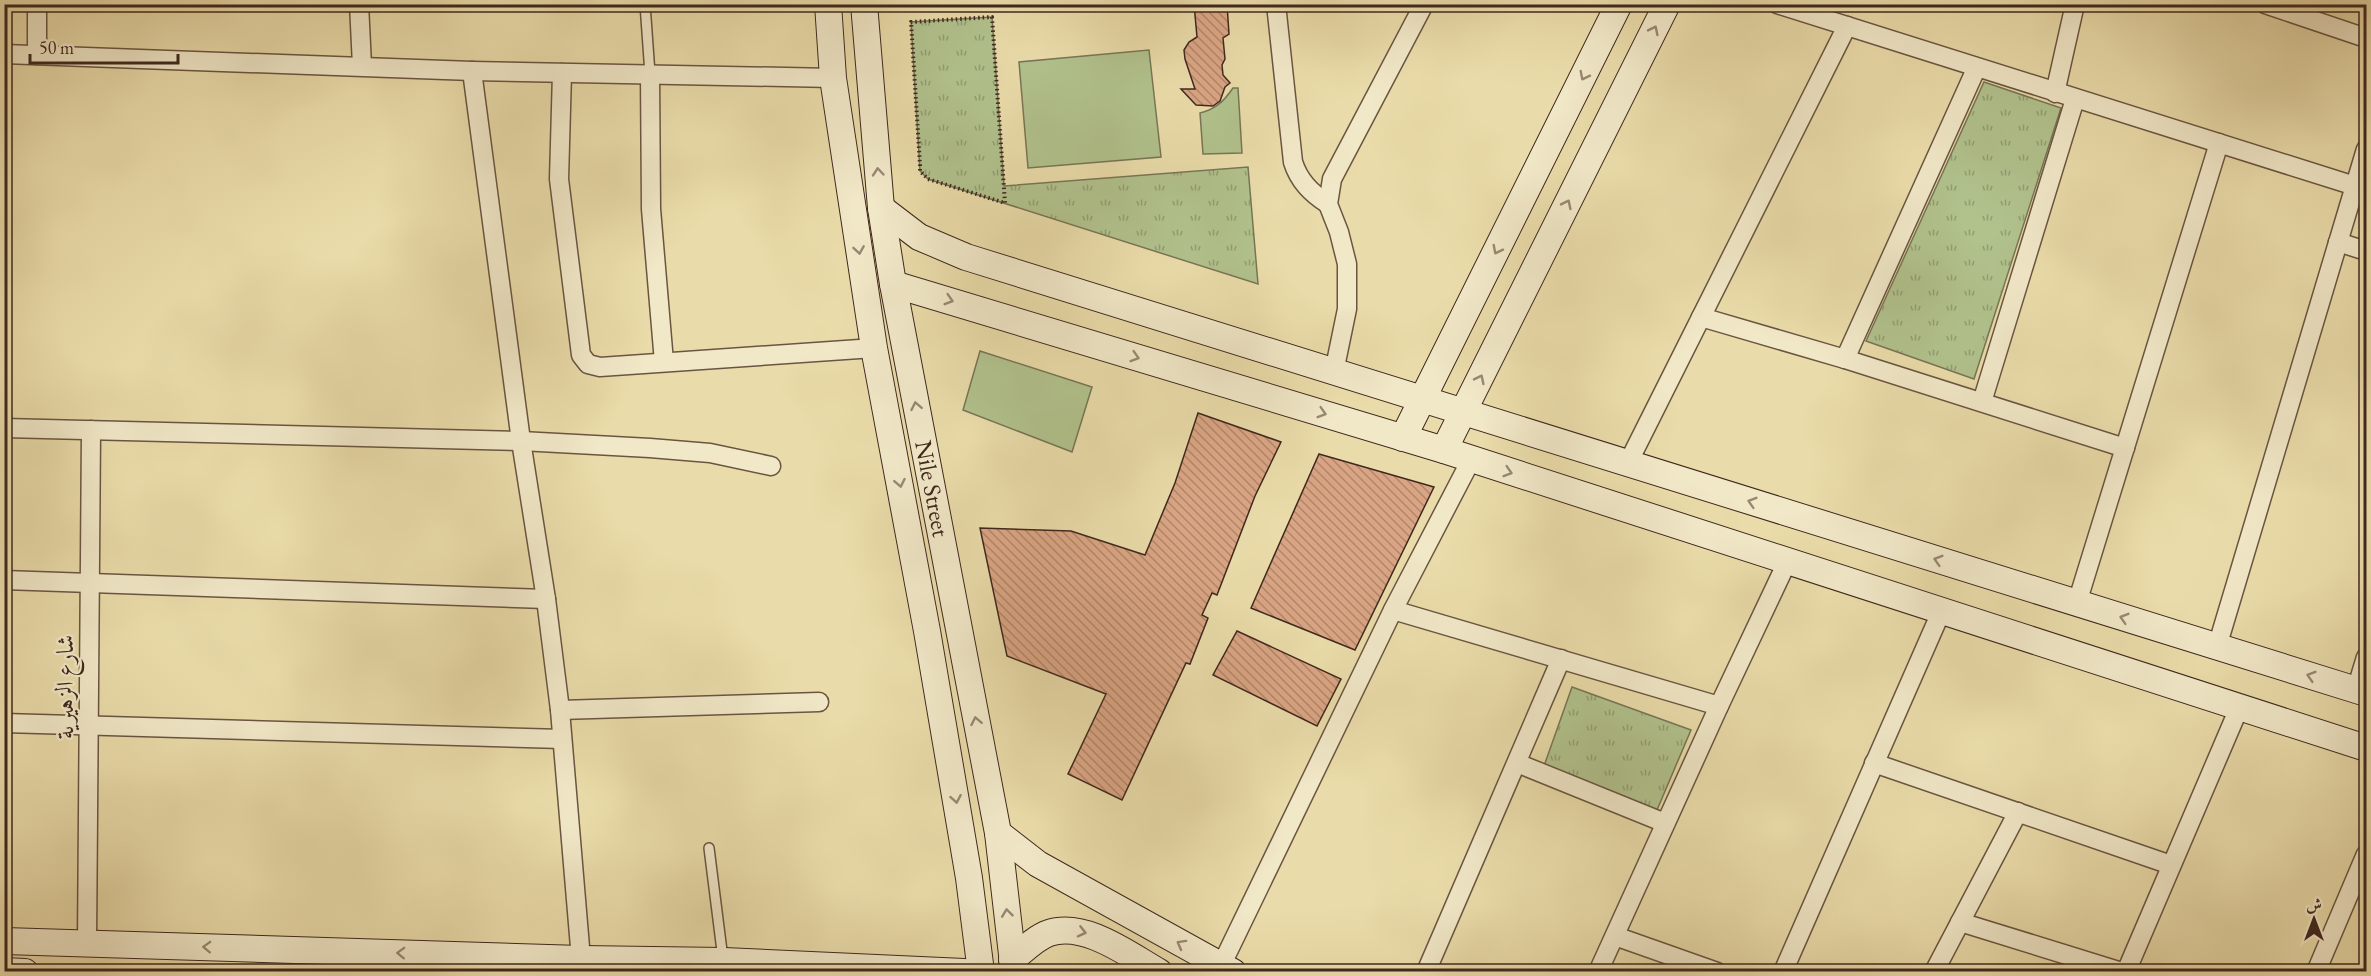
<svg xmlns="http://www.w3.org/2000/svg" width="2371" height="976" viewBox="0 0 2371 976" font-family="'EB Garamond',Amiri,serif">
  <defs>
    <pattern id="park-tufts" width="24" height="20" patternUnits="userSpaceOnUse" patternTransform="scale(1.5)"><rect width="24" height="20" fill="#b1c28d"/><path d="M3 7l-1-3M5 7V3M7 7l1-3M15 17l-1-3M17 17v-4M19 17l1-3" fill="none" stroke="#919e73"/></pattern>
    <pattern id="building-back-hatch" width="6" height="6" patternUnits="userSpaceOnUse" patternTransform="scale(1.5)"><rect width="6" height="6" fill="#daa584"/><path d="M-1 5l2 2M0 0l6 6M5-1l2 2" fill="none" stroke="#b2866b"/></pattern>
  </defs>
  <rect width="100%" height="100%" fill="#eadcaa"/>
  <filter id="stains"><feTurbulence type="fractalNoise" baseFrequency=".00333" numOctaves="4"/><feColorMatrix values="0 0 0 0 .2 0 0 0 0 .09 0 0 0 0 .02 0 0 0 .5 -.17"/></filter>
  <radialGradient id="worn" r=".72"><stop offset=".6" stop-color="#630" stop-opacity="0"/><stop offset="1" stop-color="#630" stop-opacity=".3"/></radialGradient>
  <g fill="#b1c28d" stroke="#787556" stroke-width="1.5">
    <path d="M1149 50 1161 157 1028 168 1019 62Z"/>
    <path d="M1233 88H1238L1242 153 1203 154 1200 113C1216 109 1224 101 1233 88Z"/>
    <path d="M980 351 1092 387 1072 452 963 410Z"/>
  </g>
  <g fill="url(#park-tufts)" stroke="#787556" stroke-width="1.5">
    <path d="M992 17 1004 186 1248 167 1258 284 928 179 920 171 911 22Z"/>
    <path d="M1984 82 2061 108 1974 379 1866 341Z"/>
    <path d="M1572 687 1691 730 1657 810 1544 766Z"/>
  </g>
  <g fill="url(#building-back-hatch)" stroke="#3f281e" stroke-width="1.5">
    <path d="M1194 4H1227L1229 34 1223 38 1225 59 1222 65 1223 75 1230 83 1225 87 1220 101 1213 106 1196 105 1181 89H1195L1185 59 1184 50 1189 42 1197 37Z"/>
    <path d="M1198 413 1281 442 1255 496 1217 595 1212 593 1202 615 1208 618 1190 664 1186 663 1122 800 1068 774 1106 694 1007 656 980 528 1071 531 1145 555 1175 483Z"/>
    <path d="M1319 454 1434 487 1355 650 1251 608Z"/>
    <path d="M1237 631 1341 679 1317 726 1213 675Z"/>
  </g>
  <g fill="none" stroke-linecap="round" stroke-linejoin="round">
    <g stroke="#6a5541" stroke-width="12">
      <g id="lane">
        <path d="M645 4 650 74"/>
        <path d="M709 848 723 959"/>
      </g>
    </g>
    <g stroke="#6a5541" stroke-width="21">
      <g id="street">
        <path d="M37 4V55"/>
        <path d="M359 4 362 66"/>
        <path d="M1276 4 1293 162C1299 181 1311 193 1328 204"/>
        <path d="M1777 4 2355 186"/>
        <path d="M2265 4 2366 38"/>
        <path d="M4 54 472 71 833 78"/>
        <path d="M472 71 521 441 546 599 560 710 581 959"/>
        <path d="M562 73 559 179 581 355 588 364 600 367 874 348"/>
        <path d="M650 74 651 209 664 362"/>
        <path d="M2055 93 2075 4"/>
        <path d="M2338 242 2366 251"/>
        <path d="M1701 317 1845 359 2125 448"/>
        <path d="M1845 359 1976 69"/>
        <path d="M1334 372 1347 309V264L1339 232 1328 204 1332 179 1424 4"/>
        <path d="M1982 402 2075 99"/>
        <path d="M4 428 521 441 650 448 710 453 771 466"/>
        <path d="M1628 463 1847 26"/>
        <path d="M4 580 546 599"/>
        <path d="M2077 603 2219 143"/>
        <path d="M1393 610 1719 706"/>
        <path d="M2217 647 2366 149"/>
        <path d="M2356 690 2366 657"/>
        <path d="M560 710 819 702"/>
        <path d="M4 723 562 739"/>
        <path d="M1517 763 1665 823"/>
        <path d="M1874 763 2171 865"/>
        <path d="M1960 922 2122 972"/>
        <path d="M1615 936 1717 972"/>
        <path d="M87 943 91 430"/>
        <path d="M1221 966 1393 610 1471 460"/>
        <path d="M1426 972 1561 659"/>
        <path d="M1598 972 1719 706 1788 560"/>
        <path d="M1783 972 1941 612"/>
        <path d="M1934 972 2018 812"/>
        <path d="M2126 972 2239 708"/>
        <path d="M2316 972 2366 854"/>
      </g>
    </g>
    <g stroke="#3f281e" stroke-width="28">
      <g id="secondary">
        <path d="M828 4 833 78 874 348 927 631 969 878 981 972"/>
        <path id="s1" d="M864 4 881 208 893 284 998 833 1014 972"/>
        <path d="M881 208 919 237 966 257 2366 693"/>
        <path d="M893 284 1444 450 2366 748"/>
        <path d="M1403 438 1619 4"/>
        <path d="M1444 450 1667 4"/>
        <path d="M998 833 1038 864 1233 972"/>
        <path d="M4 941 581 959 724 961 964 972"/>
        <path d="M1012 960C1024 950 1035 938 1049 933 1085 921 1129 955 1159 972"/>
        <path d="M4 971 25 972"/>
      </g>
    </g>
    <path stroke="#3f281e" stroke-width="4" stroke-dasharray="1.5 3" stroke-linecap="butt" d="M992 17 1005 203 928 179 920 171V165L911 22Z"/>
    <use href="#lane" stroke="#f1e8c8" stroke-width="9"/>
    <use href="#street" stroke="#f1e8c8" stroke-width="18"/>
    <use href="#secondary" stroke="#f1e8c8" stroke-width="26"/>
  </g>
  <defs><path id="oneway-chevron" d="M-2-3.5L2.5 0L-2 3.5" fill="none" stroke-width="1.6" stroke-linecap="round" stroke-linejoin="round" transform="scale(1.5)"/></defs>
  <g stroke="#988873">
    <use href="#oneway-chevron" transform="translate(1654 30) rotate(-64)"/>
    <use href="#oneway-chevron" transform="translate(1584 76) rotate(117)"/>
    <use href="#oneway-chevron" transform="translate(878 172) rotate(-95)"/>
    <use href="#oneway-chevron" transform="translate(1567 204) rotate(-64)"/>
    <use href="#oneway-chevron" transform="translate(859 250) rotate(81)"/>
    <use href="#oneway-chevron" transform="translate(1497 250) rotate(117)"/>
    <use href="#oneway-chevron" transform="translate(949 300) rotate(17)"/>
    <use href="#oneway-chevron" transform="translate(1135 357) rotate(17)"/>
    <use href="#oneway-chevron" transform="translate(1480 379) rotate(-64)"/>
    <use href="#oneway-chevron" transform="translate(916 406) rotate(-101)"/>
    <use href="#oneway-chevron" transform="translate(1322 413) rotate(17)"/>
    <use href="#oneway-chevron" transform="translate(1508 472) rotate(17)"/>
    <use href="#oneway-chevron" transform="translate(900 483) rotate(79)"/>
    <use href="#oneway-chevron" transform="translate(1752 502) rotate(-163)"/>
    <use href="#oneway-chevron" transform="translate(1938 560) rotate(-163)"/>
    <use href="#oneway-chevron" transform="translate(2124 618) rotate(-163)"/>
    <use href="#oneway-chevron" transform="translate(2311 676) rotate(-163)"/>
    <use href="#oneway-chevron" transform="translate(976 721) rotate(-101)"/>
    <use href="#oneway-chevron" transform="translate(956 799) rotate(80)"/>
    <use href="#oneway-chevron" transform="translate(1007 913) rotate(-97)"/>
    <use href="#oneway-chevron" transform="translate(1082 932) rotate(14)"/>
    <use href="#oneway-chevron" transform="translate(1181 944) rotate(-151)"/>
    <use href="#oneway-chevron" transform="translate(207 947) rotate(-178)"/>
    <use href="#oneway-chevron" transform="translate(401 953) rotate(-178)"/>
  </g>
  <g text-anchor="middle" stroke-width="4.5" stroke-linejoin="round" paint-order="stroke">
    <g font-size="24" fill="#3f281e" stroke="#f1e8c8">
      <text dy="8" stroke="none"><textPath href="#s1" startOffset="490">Nile Street</textPath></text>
      <text transform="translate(65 687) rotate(-90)" y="8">شارع الزهيرية</text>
    </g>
  </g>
  <rect width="2371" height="976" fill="none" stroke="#eadcaa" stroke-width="24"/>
  <rect x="6" y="6" width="2359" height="964" fill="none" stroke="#3f281e" stroke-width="3"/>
  <rect x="12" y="12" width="2347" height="952" fill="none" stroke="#3f281e" stroke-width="1.5"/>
  <g transform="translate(2314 919)" stroke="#f1e8c8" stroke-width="4.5" paint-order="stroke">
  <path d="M0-4.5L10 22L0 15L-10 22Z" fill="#3f281e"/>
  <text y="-9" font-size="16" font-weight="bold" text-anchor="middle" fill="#3f281e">ش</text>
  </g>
  <path d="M30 54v9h148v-9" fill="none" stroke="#3f281e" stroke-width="3"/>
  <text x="39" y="54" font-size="18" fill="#3f281e" stroke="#f1e8c8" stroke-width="4.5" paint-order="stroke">50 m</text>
  <rect width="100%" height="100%" filter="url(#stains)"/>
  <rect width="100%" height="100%" fill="url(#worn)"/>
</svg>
